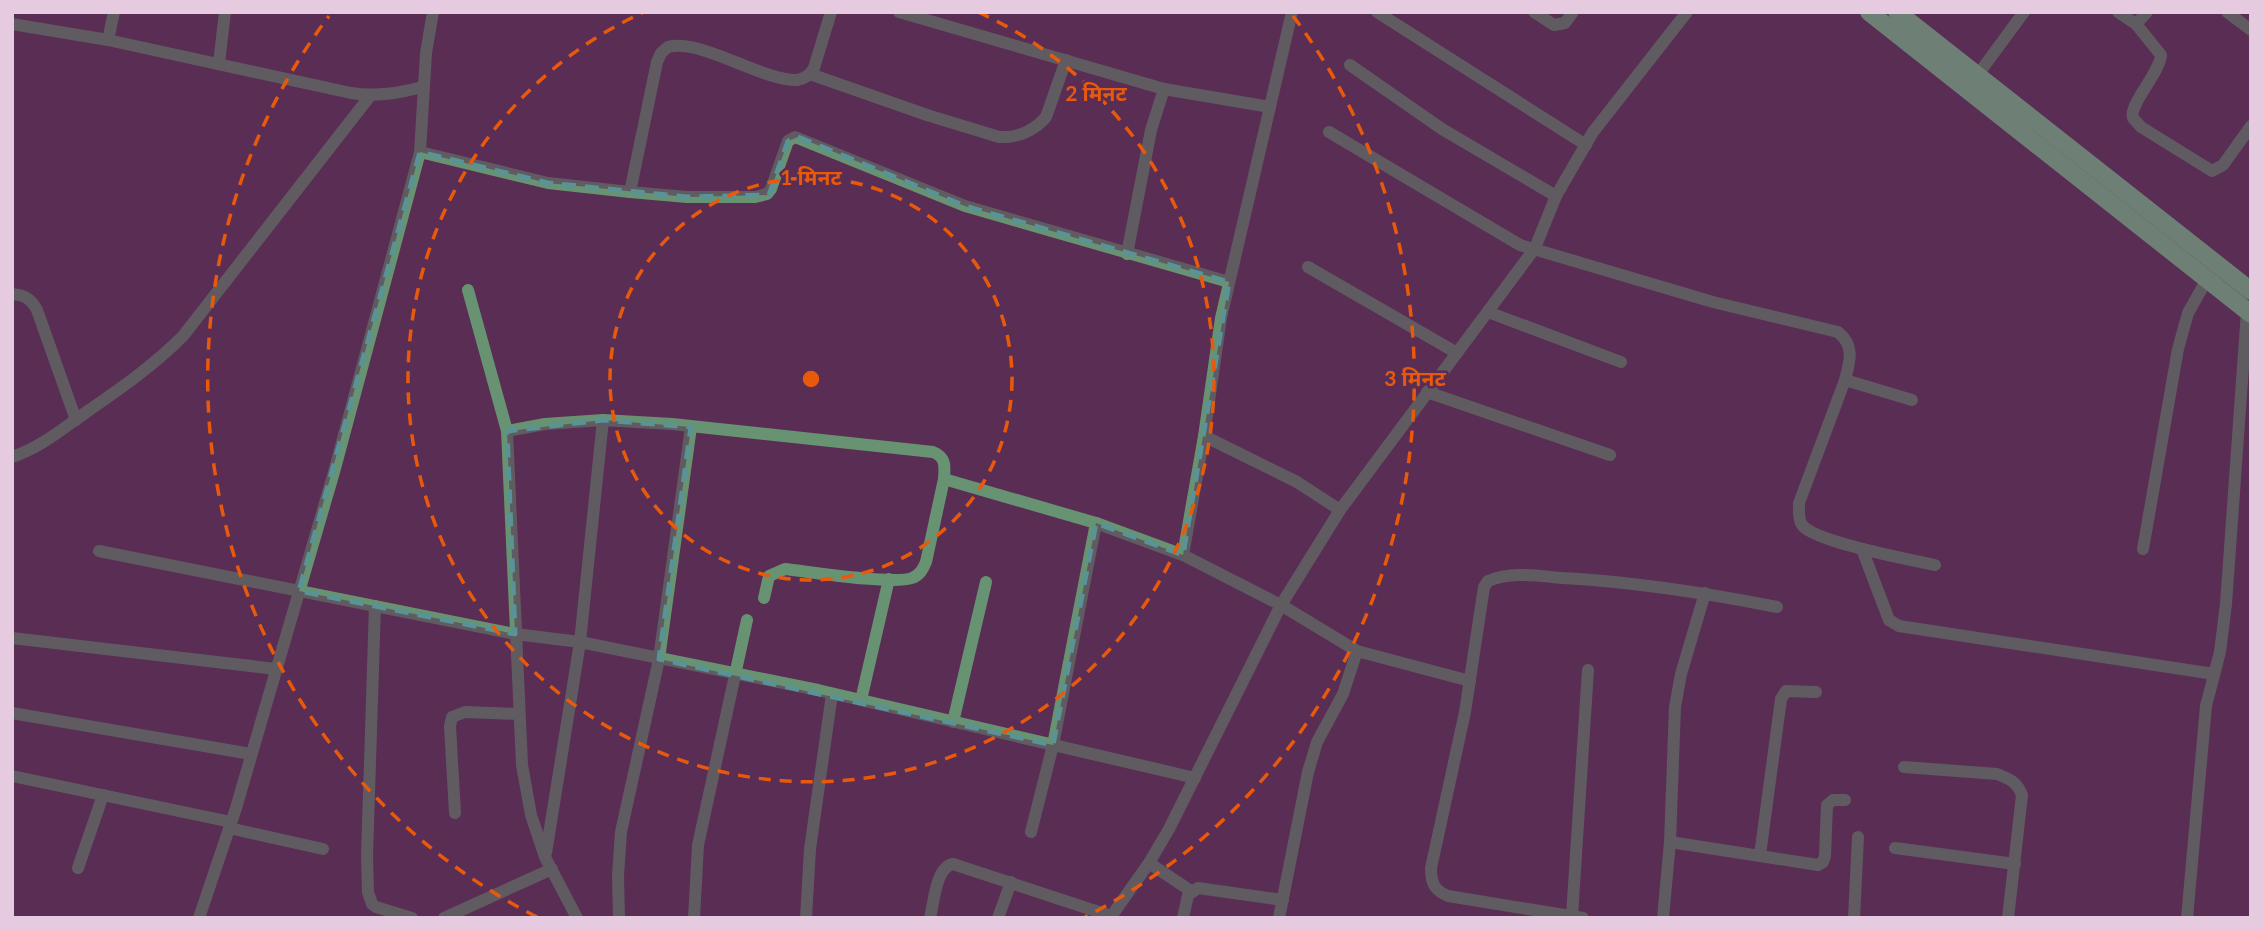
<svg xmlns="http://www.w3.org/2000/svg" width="2263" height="930" viewBox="0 0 2263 930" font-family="Lato,'Noto Sans Devanagari',sans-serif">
  <rect width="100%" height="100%" fill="#592d54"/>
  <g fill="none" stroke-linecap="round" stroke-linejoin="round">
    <g stroke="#679372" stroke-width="12">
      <path d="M899 12 1164 89 1270 107"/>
      <path d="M1377 12 1586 145"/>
      <path d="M1534 12 1554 25 1565 23 1573 12"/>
      <path d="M2118 12 2136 24 2161 55C2160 73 2128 105 2133 118 2134 119 2140 126 2141 127L2212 171 2223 165 2251 126"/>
      <path d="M2227 12 2251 30"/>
      <path d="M12 24 108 40 351 93C377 97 398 93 423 87"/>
      <path d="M2136 24 2147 12"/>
      <path d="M108 40 114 12"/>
      <path d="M219 63 225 12"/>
      <path d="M1350 65 1442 129 1556 196"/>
      <path d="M810 74 927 115 999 137C1017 138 1034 131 1046 117L1066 60"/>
      <path d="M1974 80 2024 12"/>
      <path d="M1329 132 1520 245 1713 302 1838 332C1855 346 1850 361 1845 380L1799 503C1799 510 1798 519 1802 525 1815 542 1911 560 1935 565"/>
      <path d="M420 152 548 183 630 192 687 197H755L767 194 771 189 788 141 795 137 965 206 1229 282"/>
      <path d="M630 192 657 62 661 53 668 47C700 38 762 81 797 80 805 79 810 75 814 68L831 12"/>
      <path d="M1127 254 1151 130 1164 89"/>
      <path d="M1308 267 1457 353"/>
      <path d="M468 290 507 431 522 765 531 815 545 857 577 918"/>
      <path d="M12 294C25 295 31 299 37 310L76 420"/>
      <path d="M1488 312 1621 362"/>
      <path d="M1845 380 1912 400"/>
      <path d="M1427 392 1610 455"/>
      <path d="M507 431 545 424 603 420 672 424 933 452C946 457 945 466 944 479L926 562C923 569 920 575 912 578 892 585 811 572 785 569L769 576 764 598"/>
      <path d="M1204 436 1297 482 1340 510"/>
      <path d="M12 457C41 447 61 430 85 413 120 389 153 366 183 336L370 96"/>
      <path d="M944 479 1096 523 1183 555 1281 605 1357 651 1470 681"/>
      <path d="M1862 549 1889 620 1899 626 2214 674"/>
      <path d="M2143 549 2178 349 2188 313 2206 281"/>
      <path d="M99 551 515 634 580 642 818 690 1195 778"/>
      <path d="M1183 555 1204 436 1221 318 1292 12"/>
      <path d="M375 606 367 856 368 892 372 904 376 907 412 918"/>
      <path d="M12 638 276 669"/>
      <path d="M861 700 889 579"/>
      <path d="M12 713 251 754"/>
      <path d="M953 722 986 582"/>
      <path d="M1904 767 1997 774C2010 779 2017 782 2022 795L2008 918"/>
      <path d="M12 776 231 822"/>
      <path d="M455 813 450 726 452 717 465 712 519 714"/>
      <path d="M229 828 323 849"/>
      <path d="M1031 832 1053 745 1096 523"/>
      <path d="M1670 842 1818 865 1823 862 1825 856 1827 805 1833 800H1845"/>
      <path d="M1895 848 2015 864"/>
      <path d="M546 853 580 642 603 420"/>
      <path d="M1760 855 1781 699 1786 691 1816 692"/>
      <path d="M1149 863 1191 891"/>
      <path d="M78 868 103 795"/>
      <path d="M1572 916 1588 670"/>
      <path d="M199 918 236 808 334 472 420 152 426 53 433 12"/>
      <path d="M444 918 552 869"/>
      <path d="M619 918 618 876 621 832 659 659 691 427"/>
      <path d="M694 918 698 845 747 620"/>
      <path d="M806 918 810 849 832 694"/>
      <path d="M930 918C934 902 936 867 953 864L1111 916"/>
      <path d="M998 918 1011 882"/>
      <path d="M1110 918 1149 863 1169 829 1281 605 1340 510 1535 248 1556 196 1593 132 1687 12"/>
      <path d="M1183 918 1188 895 1198 888 1283 900"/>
      <path d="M1279 918 1308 772 1317 742 1343 694 1357 651"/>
      <path d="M1583 918 1448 896C1434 890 1431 883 1431 868L1465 712 1484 587 1488 581C1512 571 1538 576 1563 578 1636 582 1706 593 1777 607"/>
      <path d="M1663 918 1670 842 1675 707 1681 674 1705 593"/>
      <path d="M1854 918 1858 837"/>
      <path d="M2187 918 2206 706 2220 652 2226 604 2247 311"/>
    </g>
    <g stroke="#88e5a1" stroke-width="18">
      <path d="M1869 12 2251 314"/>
      <path d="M1897 12 2251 291"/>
    </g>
  </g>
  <path d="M0 0H2263V930H0ZM798 137 965 206 1229 282 1183 555 1096 523 1053 745 659 659 691 427 603 420 507 431 515 634 299 591 420 152 548 183 687 197 769 195 788 141Z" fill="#592d54" fill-opacity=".55" fill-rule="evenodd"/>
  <path fill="none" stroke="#5a9396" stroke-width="5" stroke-dasharray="14 9" stroke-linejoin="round" d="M798 137 965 206 1229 282 1183 555 1096 523 1053 745 659 659 691 427 603 420 507 431 515 634 299 591 420 152 548 183 687 197 769 195 788 141Z"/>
  <g fill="none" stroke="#e8590c" stroke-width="3.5" stroke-dasharray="12 9">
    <circle cx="811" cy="379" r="201"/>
    <path d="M978 12A403 403 0 1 1 644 12"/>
    <path d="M537 917A604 604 0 0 1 329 16M1293 16A604 604 0 0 1 1085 917"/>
  </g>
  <circle cx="811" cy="379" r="10" fill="#e8590c" stroke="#592d54" stroke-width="3.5"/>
  <g font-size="21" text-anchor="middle" font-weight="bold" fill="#e8590c" stroke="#592d54" stroke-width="5" stroke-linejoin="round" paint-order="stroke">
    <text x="1096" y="101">2 मिनट</text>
    <text x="811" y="185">1 मिनट</text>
    <text x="1415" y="386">3 मिनट</text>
  </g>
  <rect width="2263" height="930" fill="none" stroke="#e5cae0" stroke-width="28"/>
</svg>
